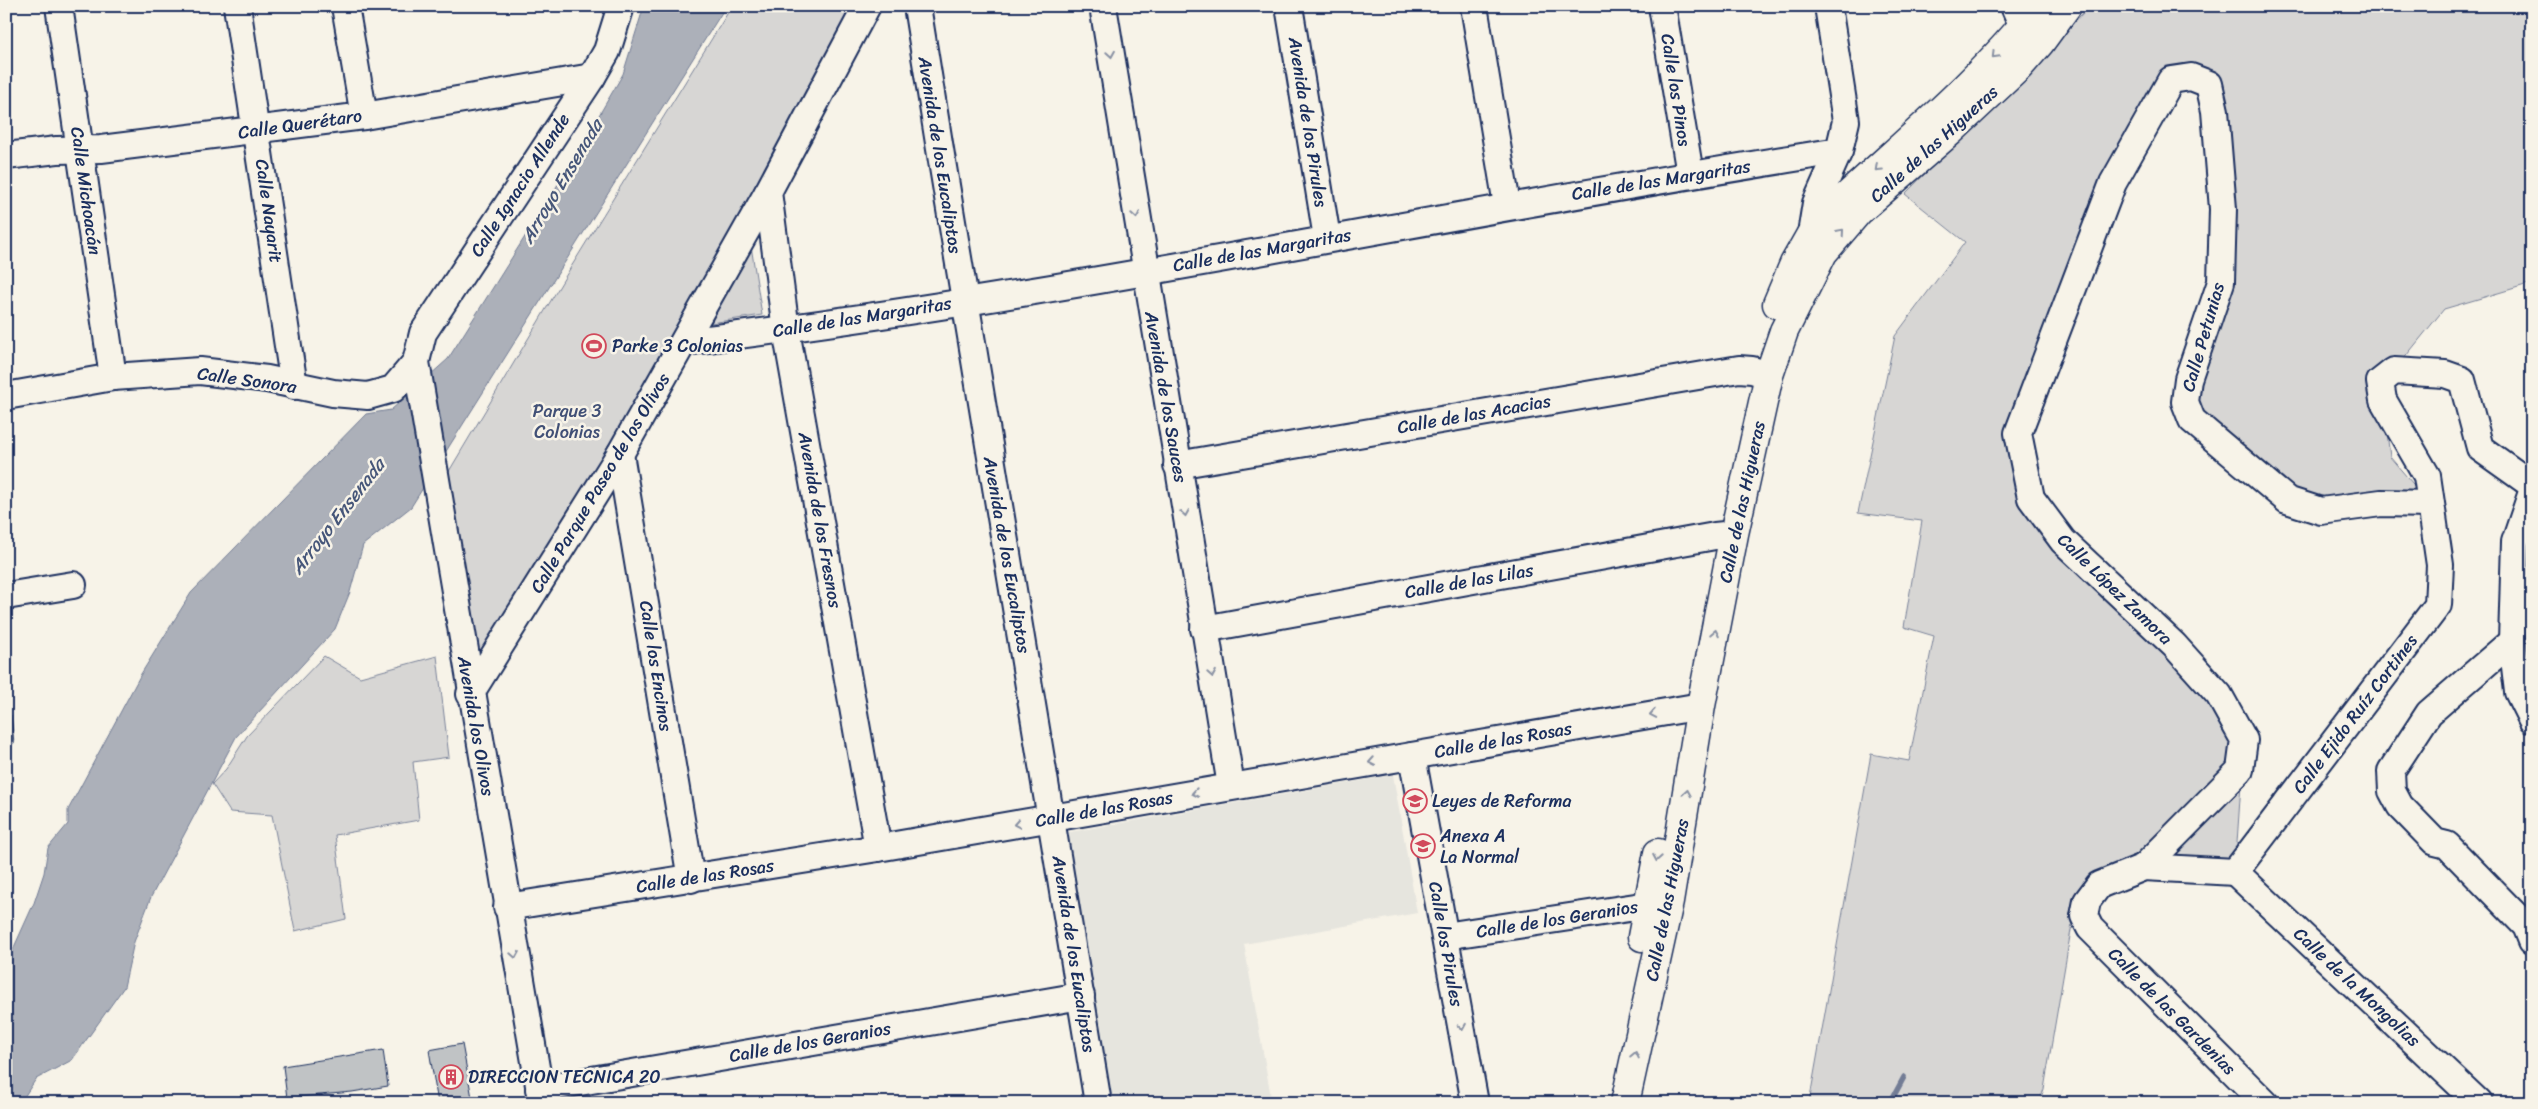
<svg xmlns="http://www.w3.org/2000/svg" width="2538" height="1109" viewBox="0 0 2538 1109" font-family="Sriracha,sans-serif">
  <rect width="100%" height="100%" fill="#f7f3e8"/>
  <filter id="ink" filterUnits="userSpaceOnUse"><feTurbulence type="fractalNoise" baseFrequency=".02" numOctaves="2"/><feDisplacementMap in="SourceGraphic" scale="10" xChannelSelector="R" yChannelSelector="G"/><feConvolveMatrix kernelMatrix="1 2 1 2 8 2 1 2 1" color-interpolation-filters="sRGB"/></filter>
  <g filter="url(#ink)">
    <path fill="#e6e5de" d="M1393 775 1417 913 1244 944 1272 1103H1112L1064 833Z"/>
    <g fill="#d7d6d4" stroke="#798299">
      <path d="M732 6H878L631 463 485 689 442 483 571 267Z"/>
      <path d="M2090 6H2532V283L2444 309 2394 371 2383 400 2390 457 2430 504 2321 511 2192 420 2221 282 2208 84 2171 80 2018 432 2034 440 2031 498 2244 740 2235 872 2144 867 2077 895 2044 1089 2039 1103H1809L1871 754 1909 761 1934 636 1904 627 1922 521 1858 513 1895 336 1965 242 1905 194Z"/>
      <path d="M751 246 762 315 711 323Z"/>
      <path d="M324 656 360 677 437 656 449 757 413 762 419 820 335 835 346 919 295 931 272 815 230 812 212 784 226 769 247 736Z"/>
    </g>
    <path fill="#acb0b9" stroke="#727c95" d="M644 6H726L411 507 363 545 350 592 335 629 236 737 151 897 134 942 124 987 72 1060 36 1079 20 1103H6V965L34 903 44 873 48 848 68 824V810L141 674 191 593 366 414 391 410 448 359 567 170 623 74Z"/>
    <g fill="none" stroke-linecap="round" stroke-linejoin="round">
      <path stroke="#727c95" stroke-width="5.5" d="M1890 1103 1904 1077"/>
    </g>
    <g fill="#c0c3c5" stroke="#1b2f5e">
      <path d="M11 715 14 743 6 745V716Z"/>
      <path d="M462 1044 473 1103H438L429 1050Z"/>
      <path d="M383 1050 388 1086 352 1092 287 1098 283 1066Z"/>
    </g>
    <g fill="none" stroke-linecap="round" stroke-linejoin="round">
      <g stroke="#1b2f5e" stroke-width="30">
        <g id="minor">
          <path d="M59 6 113 377"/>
          <path d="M237 6 294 386"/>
          <path d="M345 6 364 116"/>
          <path d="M917 6C975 372 1039 737 1098 1103"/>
          <path d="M1103 6 1231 786"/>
          <path d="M1289 6 1327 238"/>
          <path d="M1474 6 1507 205"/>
          <path d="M1662 6 1690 174"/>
          <path d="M2014 6 2023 27 2037 40"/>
          <path d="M6 156 57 150 101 149 364 116 592 77"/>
          <path d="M768 192 786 330 878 848"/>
          <path d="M1815 241 1811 234 1816 203 1839 151 1846 121 1828 6"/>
          <path d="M684 342C1071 295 1453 211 1839 151"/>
          <path d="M6 396 113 377 200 371 267 379 333 393 368 396 393 389 416 362"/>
          <path d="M620 454 691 879"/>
          <path d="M1177 465 1739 369 1752 370 1769 375"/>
          <path d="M2532 492 2515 542 2512 641 2518 692 2532 720"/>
          <path d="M6 596 73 585"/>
          <path d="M1204 629 1715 536 1734 534"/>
          <path d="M2512 641 2429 713 2391 771 2392 791 2400 806 2435 842 2447 845 2526 926 2532 941"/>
          <path d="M470 694 620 454 768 192 867 6"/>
          <path d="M1412 756 1475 1103"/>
          <path d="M2144 867 2240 770 2244 740 2219 695 2174 645 2063 541 2031 498 2018 433 2113 183 2171 80 2191 77 2209 84 2215 111 2223 209 2221 282 2188 379 2185 402 2192 420 2287 500 2321 511 2381 503 2430 504"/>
          <path d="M2235 872 2438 605 2440 565 2427 476 2383 400 2380 382 2394 371 2445 374 2462 380 2480 448 2532 485"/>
          <path d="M2235 872 2144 867 2099 885 2087 901 2084 916 2090 928 2265 1103"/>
          <path d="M2235 872 2479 1103"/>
          <path d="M507 907 878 848 1701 706"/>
          <path d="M1445 936 1668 902"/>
          <path d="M539 1089 1081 996"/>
          <path d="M542 1103 416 362 423 333 592 77 607 51 621 6"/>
        </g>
      </g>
      <g stroke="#1b2f5e" stroke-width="31">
        <g id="major">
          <path d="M1777 304 1794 264 1811 234 1833 209C1901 145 1981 80 2039 6"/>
          <path d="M1642 937 1658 853"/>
          <path d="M1625 1103 1669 902 1701 706 1734 534 1769 375 1784 331 1823 253 1859 211 1951 131 2019 67 2040 43 2067 6"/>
        </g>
      </g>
      <use href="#minor" stroke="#f7f3e8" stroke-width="26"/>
      <use href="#major" stroke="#f7f3e8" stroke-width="28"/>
    </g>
    <defs><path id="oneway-chevron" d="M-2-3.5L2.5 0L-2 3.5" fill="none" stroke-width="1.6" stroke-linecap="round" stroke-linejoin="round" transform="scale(1.25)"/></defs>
    <g stroke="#8991a3">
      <use href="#oneway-chevron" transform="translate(1111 54) rotate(81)"/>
      <use href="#oneway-chevron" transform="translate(1995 55) rotate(135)"/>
      <use href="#oneway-chevron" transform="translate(1878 168) rotate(137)"/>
      <use href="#oneway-chevron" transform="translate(1136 215) rotate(81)"/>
      <use href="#oneway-chevron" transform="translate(1841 232) rotate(-49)"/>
      <use href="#oneway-chevron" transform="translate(1185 513) rotate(81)"/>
      <use href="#oneway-chevron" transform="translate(1715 633) rotate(-79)"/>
      <use href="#oneway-chevron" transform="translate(1212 674) rotate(80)"/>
      <use href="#oneway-chevron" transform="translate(1653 714) rotate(170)"/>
      <use href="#oneway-chevron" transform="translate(1372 762) rotate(170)"/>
      <use href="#oneway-chevron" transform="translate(1195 793) rotate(170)"/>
      <use href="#oneway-chevron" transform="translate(1687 793) rotate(-81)"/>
      <use href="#oneway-chevron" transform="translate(1017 824) rotate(170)"/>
      <use href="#oneway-chevron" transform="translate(1657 858) rotate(100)"/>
      <use href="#oneway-chevron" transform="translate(515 955) rotate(80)"/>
      <use href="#oneway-chevron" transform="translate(1462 1027) rotate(80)"/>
      <use href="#oneway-chevron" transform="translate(1635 1055) rotate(-78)"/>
    </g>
  </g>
  <defs>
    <g id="stadium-ring" transform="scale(1.25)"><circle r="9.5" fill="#f7f3e8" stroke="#d1495b" stroke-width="1.5"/><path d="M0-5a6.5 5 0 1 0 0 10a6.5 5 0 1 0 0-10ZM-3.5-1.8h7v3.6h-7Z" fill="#d1495b"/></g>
    <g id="school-ring" transform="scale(1.25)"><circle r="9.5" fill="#f7f3e8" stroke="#d1495b" stroke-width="1.5"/><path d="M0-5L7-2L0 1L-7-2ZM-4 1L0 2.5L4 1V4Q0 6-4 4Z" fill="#d1495b"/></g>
    <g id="building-ring" transform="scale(1.25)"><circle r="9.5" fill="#f7f3e8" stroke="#d1495b" stroke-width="1.5"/><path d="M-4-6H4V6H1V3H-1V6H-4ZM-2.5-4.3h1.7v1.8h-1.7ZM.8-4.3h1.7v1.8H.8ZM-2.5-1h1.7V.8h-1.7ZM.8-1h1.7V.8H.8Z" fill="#d1495b"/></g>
  </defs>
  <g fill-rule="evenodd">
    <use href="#stadium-ring" x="594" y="346"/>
    <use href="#school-ring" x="1415" y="801"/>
    <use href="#school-ring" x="1423" y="846"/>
    <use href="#building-ring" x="451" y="1077"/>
  </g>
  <g text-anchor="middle" stroke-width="5" stroke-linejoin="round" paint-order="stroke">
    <g font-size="18" fill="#1b2f5e" stroke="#f7f3e8">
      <text transform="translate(1676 90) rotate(81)" y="6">Calle los Pinos</text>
      <text transform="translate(1308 122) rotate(81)" y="6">Avenida de los Pirules</text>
      <text transform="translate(300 124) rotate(-8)" y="6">Calle Querétaro</text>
      <text transform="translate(1934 144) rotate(-42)" y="6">Calle de las Higueras</text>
      <text transform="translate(940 155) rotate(81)" y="6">Avenida de los Eucaliptos</text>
      <text transform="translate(1661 180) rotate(-9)" y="6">Calle de las Margaritas</text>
      <text transform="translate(520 185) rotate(-57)" y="6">Calle Ignacio Allende</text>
      <text transform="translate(86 191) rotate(82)" y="6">Calle Michoacán</text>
      <text transform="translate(269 211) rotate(82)" y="6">Calle Nayarit</text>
      <text transform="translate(1262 250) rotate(-10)" y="6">Calle de las Margaritas</text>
      <text transform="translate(862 317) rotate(-9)" y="6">Calle de las Margaritas</text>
      <text transform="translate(2203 337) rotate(-74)" y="6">Calle Petunias</text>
      <text transform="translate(247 380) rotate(8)" y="6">Calle Sonora</text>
      <text transform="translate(1166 397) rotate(80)" y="6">Avenida de los Sauces</text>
      <text transform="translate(1474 414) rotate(-10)" y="6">Calle de las Acacias</text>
      <text transform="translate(600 483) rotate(-59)" y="6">Calle Parque Paseo de los Olivos</text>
      <text transform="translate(1742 502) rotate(-78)" y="6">Calle de las Higueras</text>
      <text transform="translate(820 520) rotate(80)" y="6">Avenida de los Fresnos</text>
      <text transform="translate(1007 555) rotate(80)" y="6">Avenida de los Eucaliptos</text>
      <text transform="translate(1469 581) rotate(-10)" y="6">Calle de las Lilas</text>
      <text transform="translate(2115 589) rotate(44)" y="6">Calle López Zamora</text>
      <text transform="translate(656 666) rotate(81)" y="6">Calle los Encinos</text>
      <text transform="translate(2355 714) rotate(-53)" y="6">Calle Ejido Ruíz Cortines</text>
      <text transform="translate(476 726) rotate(80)" y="6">Avenida los Olivos</text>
      <text transform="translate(1503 740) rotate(-10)" y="6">Calle de las Rosas</text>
      <text transform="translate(1104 809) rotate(-10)" y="6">Calle de las Rosas</text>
      <text transform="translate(705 876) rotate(-9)" y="6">Calle de las Rosas</text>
      <text transform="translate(1667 900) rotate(-79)" y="6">Calle de las Higueras</text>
      <text transform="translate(1557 919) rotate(-9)" y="6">Calle de los Geranios</text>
      <text transform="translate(1446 944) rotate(80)" y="6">Calle los Pirules</text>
      <text transform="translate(1074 954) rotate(81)" y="6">Avenida de los Eucaliptos</text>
      <text transform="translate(2357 987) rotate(43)" y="6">Calle de la Mongolias</text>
      <text transform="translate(2172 1011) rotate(45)" y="6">Calle de las Gardenias</text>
      <text transform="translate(810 1042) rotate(-10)" y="6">Calle de los Geranios</text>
    </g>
    <g font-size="18" fill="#1b2f5e" stroke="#f7f3e8" text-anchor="start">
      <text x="612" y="352">Parke 3 Colonias</text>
      <text x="1432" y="807">Leyes de Reforma</text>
      <text x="1440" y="842">Anexa A<tspan x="1440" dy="21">La Normal</tspan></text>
      <text x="468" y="1083">DIRECCION TECNICA 20</text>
    </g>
    <g font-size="18" fill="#415076" stroke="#f7f3e8">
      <text x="567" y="417">Parque 3<tspan x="567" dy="21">Colonias</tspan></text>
    </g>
    <g font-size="19" font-style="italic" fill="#465679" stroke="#f7f3e8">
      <text transform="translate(561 181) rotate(-59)" y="7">Arroyo Ensenada</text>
      <text transform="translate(337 516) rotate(-52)" y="7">Arroyo Ensenada</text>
    </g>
  </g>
  <rect width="2538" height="1109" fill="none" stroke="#f7f3e8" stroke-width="25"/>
  <rect x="12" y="12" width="2513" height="1084" fill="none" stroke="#1b2f5e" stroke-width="2" filter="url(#ink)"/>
</svg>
